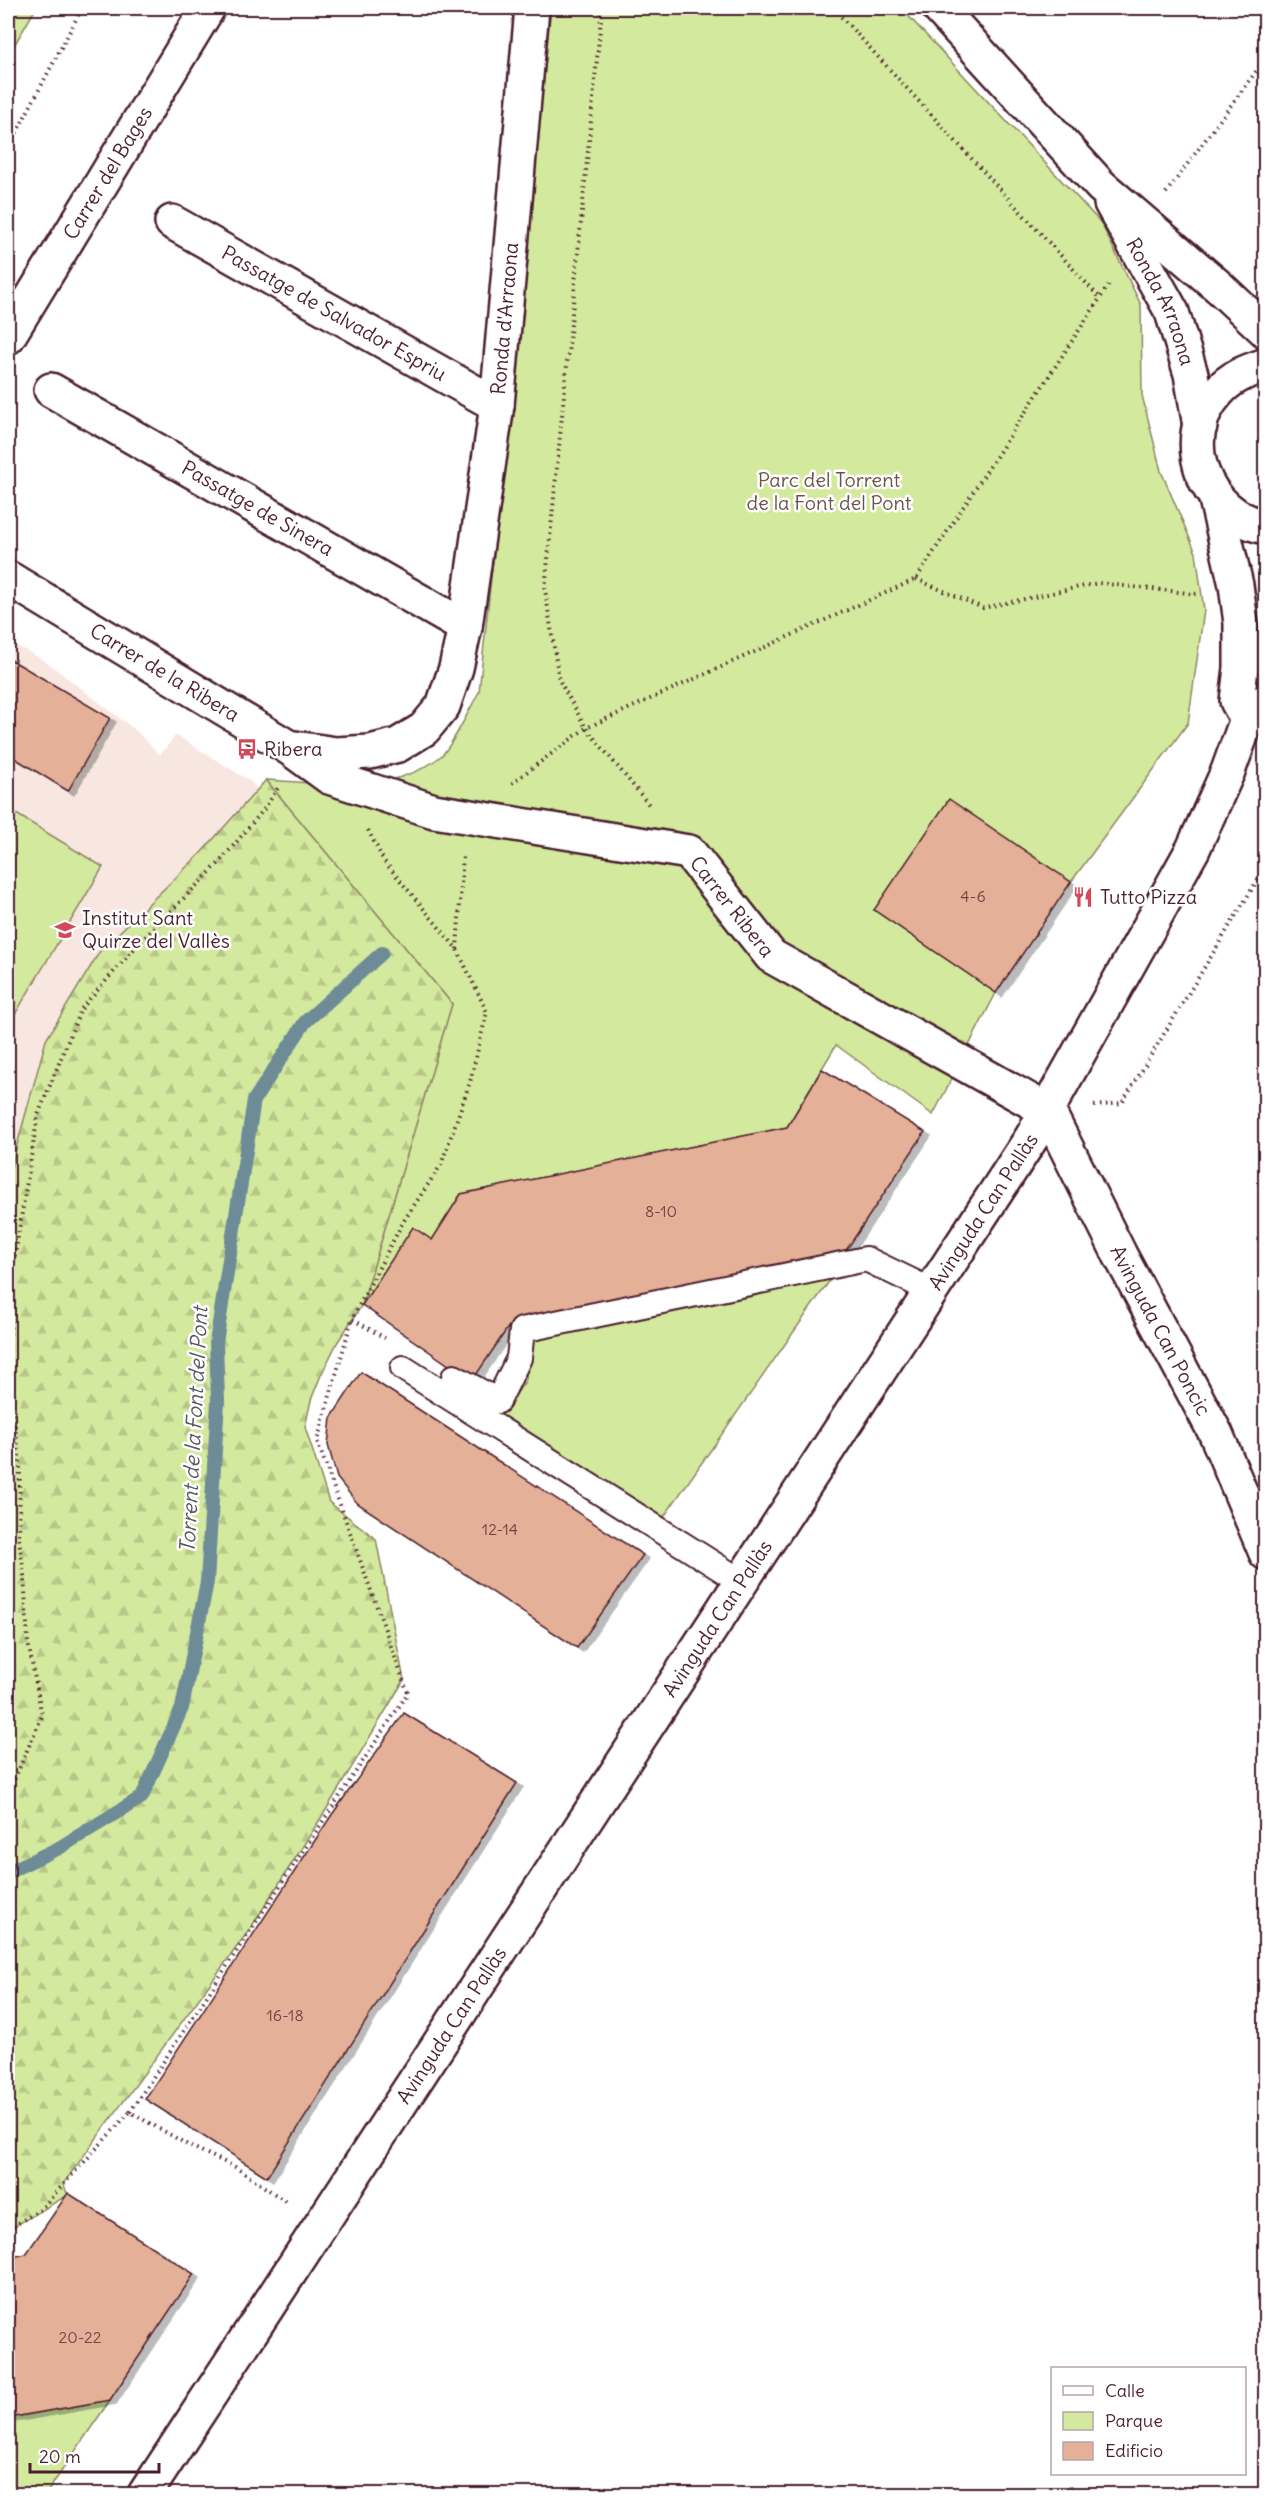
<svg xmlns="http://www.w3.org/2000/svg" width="1273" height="2502" viewBox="0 0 1273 2502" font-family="Delius,sans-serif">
  <defs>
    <pattern id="forest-firs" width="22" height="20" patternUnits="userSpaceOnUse" patternTransform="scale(1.5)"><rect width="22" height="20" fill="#d3e99e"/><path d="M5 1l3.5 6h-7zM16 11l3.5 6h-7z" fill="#b7c788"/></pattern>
    <filter id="shadow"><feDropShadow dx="6" dy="4" stdDeviation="0" flood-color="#0004"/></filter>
  </defs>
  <rect width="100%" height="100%" fill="#fff"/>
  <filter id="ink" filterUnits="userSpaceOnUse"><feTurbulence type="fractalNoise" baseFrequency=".0167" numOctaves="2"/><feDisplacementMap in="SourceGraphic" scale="12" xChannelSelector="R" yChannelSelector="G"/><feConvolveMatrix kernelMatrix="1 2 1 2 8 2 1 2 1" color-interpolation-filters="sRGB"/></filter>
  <g filter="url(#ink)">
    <path fill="#f7e7e0" d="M8 641 45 661 134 729 160 755 176 735 250 781 264 797 100 951 46 1040 11 1167 8 1209Z"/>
    <g fill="#d3e99e" stroke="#8e8464" stroke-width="1.5">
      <path d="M8 8H36L8 56Z"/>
      <path d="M551 8H901L1101 223 1141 305 1142 395 1161 471 1196 553 1204 610 1188 723 1071 882 874 910 996 993 933 1115 836 1045 787 1127 461 1194 432 1240 413 1228 362 1305 452 1004 266 780C325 783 392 796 441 756 452 747 471 706 479 692Z"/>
      <path d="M8 809 103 867 8 1026Z"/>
      <path d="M835 1273 654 1531 498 1420 526 1380 528 1334Z"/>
      <path d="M110 2400 46 2494H8V2418Z"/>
    </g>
    <path fill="url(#forest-firs)" stroke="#8e8464" stroke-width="1.5" d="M266 780 452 1004 362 1305 337 1343 321 1375 311 1400 305 1427 329 1502 376 1539 404 1680 326 1810 250 1929 63 2184 68 2195 8 2230V1209L11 1167 46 1040 100 951 201 853Z"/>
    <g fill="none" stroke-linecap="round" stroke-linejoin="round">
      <path stroke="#6d8c98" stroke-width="14" d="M8 1872 59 1848 142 1797 182 1708 207 1582 218 1401 216 1343 254 1100 305 1022 382 953"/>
    </g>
    <g fill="#e4b097" stroke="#4a1f2b" stroke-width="1.5" filter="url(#shadow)">
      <path d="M8 658 110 718 68 791 8 754Z"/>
      <path d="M949 799 1071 882 996 993 874 910Z"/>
      <path d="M822 1069 925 1132 839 1261 509 1326 472 1381 362 1305 413 1227 432 1240 461 1194 787 1127Z"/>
      <path d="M361 1372 643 1555 577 1648 357 1503 337 1478 328 1445 331 1418Z"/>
      <path d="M404 1713 517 1783 267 2177 145 2099 331 1816Z"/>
      <path d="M68 2193 194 2274 110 2400 8 2418V2258L26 2254Z"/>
    </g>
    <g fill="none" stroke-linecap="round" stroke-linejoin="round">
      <g stroke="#4a1f2b" stroke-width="28">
        <g id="lane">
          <path d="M403 1368 742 1582"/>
          <path d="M454 1377 498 1401 519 1358 522 1330 866 1259 932 1291"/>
        </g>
      </g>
      <g stroke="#4a1f2b" stroke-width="38">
        <g id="street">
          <path d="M939 8 1101 186 1219 287 1266 331"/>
          <path id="s1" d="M1111 203 1172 312 1191 374 1200 426"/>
          <path id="s2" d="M172 222 497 405"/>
          <path id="s3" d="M8 337 208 8"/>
          <path d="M1266 365C1247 371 1231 377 1218 392 1174 439 1205 516 1266 527"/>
          <path id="s4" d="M51 390 465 627"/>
          <path d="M1216 499 1236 585 1241 623V668L1237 701 1247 719"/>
          <path id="s5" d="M8 578 288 747 336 754 370 752 398 745 424 729 443 706 456 668 465 627 497 405 532 8"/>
          <path id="s6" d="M288 747 329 777 434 811 689 852 771 956 1048 1111 1120 1255 1216 1434 1266 1553"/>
          <path id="s7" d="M145 2494 1032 1137 1193 849 1228 771 1247 719 1263 709 1266 701"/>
        </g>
      </g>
      <g stroke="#4a1f2b" stroke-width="4" stroke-dasharray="1.5 4.5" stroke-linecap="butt">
        <path d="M602 8 545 589 559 680 586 728 650 806"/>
        <path d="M833 8 1100 298"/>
        <path d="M8 149 82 8"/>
        <path d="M1166 193 1266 58"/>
        <path d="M916 579 983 608 1098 583 1197 594"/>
        <path d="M512 783 586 728 916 579 1110 283"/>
        <path d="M368 830 384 861 457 949 487 1012 470 1082 441 1165 403 1222 352 1319 385 1338"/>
        <path d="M457 949 463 854"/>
        <path d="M1094 1106 1122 1103 1266 866"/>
        <path d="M8 1376 14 1261 38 1115 81 1009 140 942 218 864 265 808 278 788"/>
        <path d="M8 1789 15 1778 42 1716 28 1642 24 1575 19 1539 20 1463 8 1374"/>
        <path d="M130 2112 408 1693 317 1441 352 1319"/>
        <path d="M8 2229 40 2210 130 2112 190 2146 235 2167 288 2203"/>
      </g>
      <use href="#lane" stroke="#fff" stroke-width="24"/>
      <use href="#street" stroke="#fff" stroke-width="33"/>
    </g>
  </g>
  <defs>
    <g id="bus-bare" transform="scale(1.62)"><path d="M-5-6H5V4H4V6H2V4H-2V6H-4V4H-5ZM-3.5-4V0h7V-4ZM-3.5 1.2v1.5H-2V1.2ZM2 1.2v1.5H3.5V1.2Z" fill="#d1495b" stroke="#fff" stroke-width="2.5" paint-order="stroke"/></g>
    <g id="restaurant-bare" transform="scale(1.62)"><path d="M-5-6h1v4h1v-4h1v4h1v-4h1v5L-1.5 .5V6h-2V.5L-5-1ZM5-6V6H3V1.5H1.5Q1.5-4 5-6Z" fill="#d1495b" stroke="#fff" stroke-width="2.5" paint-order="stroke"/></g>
    <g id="school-bare" transform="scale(1.62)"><path d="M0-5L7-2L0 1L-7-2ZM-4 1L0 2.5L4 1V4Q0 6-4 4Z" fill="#d1495b" stroke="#fff" stroke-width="2.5" paint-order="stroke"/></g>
  </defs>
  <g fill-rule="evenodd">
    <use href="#bus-bare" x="247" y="749"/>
    <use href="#restaurant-bare" x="1083" y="897"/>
    <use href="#school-bare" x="65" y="930"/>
  </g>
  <g text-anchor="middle" stroke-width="5" stroke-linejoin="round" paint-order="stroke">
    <g font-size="16" fill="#704346">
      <text x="973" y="902">4-6</text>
      <text x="661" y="1217">8-10</text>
      <text x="500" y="1535">12-14</text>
      <text x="285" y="2021">16-18</text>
      <text x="80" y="2343">20-22</text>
    </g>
    <g font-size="20" fill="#4a1f2b" stroke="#fff">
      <text dy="7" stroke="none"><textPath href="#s3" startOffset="192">Carrer del Bages</textPath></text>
      <text dy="7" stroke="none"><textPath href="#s1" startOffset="111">Ronda Arraona</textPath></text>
      <text dy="7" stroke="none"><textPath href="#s2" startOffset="186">Passatge de Salvador Espriu</textPath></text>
      <text dy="7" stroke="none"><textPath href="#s5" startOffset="892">Ronda d'Arraona</textPath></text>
      <text dy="7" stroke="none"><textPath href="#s4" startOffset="238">Passatge de Sinera</textPath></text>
      <text dy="7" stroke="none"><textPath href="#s5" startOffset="183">Carrer de la Ribera</textPath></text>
      <text dy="7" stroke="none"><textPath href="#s6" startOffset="489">Carrer Ribera</textPath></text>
      <text dy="7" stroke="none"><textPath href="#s7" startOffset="1532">Avinguda Can Pallàs</textPath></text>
      <text dy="7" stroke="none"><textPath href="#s6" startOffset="1116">Avinguda Can Poncic</textPath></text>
      <text dy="7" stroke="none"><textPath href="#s7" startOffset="1046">Avinguda Can Pallàs</textPath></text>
      <text dy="7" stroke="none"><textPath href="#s7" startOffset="560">Avinguda Can Pallàs</textPath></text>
    </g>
    <g font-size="20" fill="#6c5248" stroke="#fff">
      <text x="829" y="487">Parc del Torrent<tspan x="829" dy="23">de la Font del Pont</tspan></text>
    </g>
    <g font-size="20" fill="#4a1f2b" stroke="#fff" text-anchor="start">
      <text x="264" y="756">Ribera</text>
      <text x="1100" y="904">Tutto Pizza</text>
      <text x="82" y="925">Institut Sant<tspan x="82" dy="23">Quirze del Vallès</tspan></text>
    </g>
    <g font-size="21" font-style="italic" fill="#5b5562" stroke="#fff">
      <text transform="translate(194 1430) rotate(-87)" y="7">Torrent de la Font del Pont</text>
    </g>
  </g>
  <rect width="1273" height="2502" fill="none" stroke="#fff" stroke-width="30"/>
  <rect x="15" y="15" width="1243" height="2472" fill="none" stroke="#4a1f2b" stroke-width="2" filter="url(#ink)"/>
  <rect x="1051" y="2367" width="195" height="108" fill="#ffffff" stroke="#b7a5aa" stroke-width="1.5"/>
  <rect x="1063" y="2386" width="30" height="9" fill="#ffffff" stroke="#b7a5aa" stroke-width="1.5"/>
  <text x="1105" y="2397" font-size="18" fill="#4a1f2b">Calle</text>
  <rect x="1063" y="2412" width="30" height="18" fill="#d3e99e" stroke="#b7a5aa" stroke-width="1.5"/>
  <text x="1105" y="2427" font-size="18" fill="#4a1f2b">Parque</text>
  <rect x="1063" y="2442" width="30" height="18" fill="#e4b097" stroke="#b7a5aa" stroke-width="1.5"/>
  <text x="1105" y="2457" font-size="18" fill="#4a1f2b">Edificio</text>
  <path d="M30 2463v9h129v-9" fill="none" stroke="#4a1f2b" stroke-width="3"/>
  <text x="39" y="2463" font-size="18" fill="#4a1f2b" stroke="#ffffff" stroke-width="4.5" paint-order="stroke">20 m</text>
</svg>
